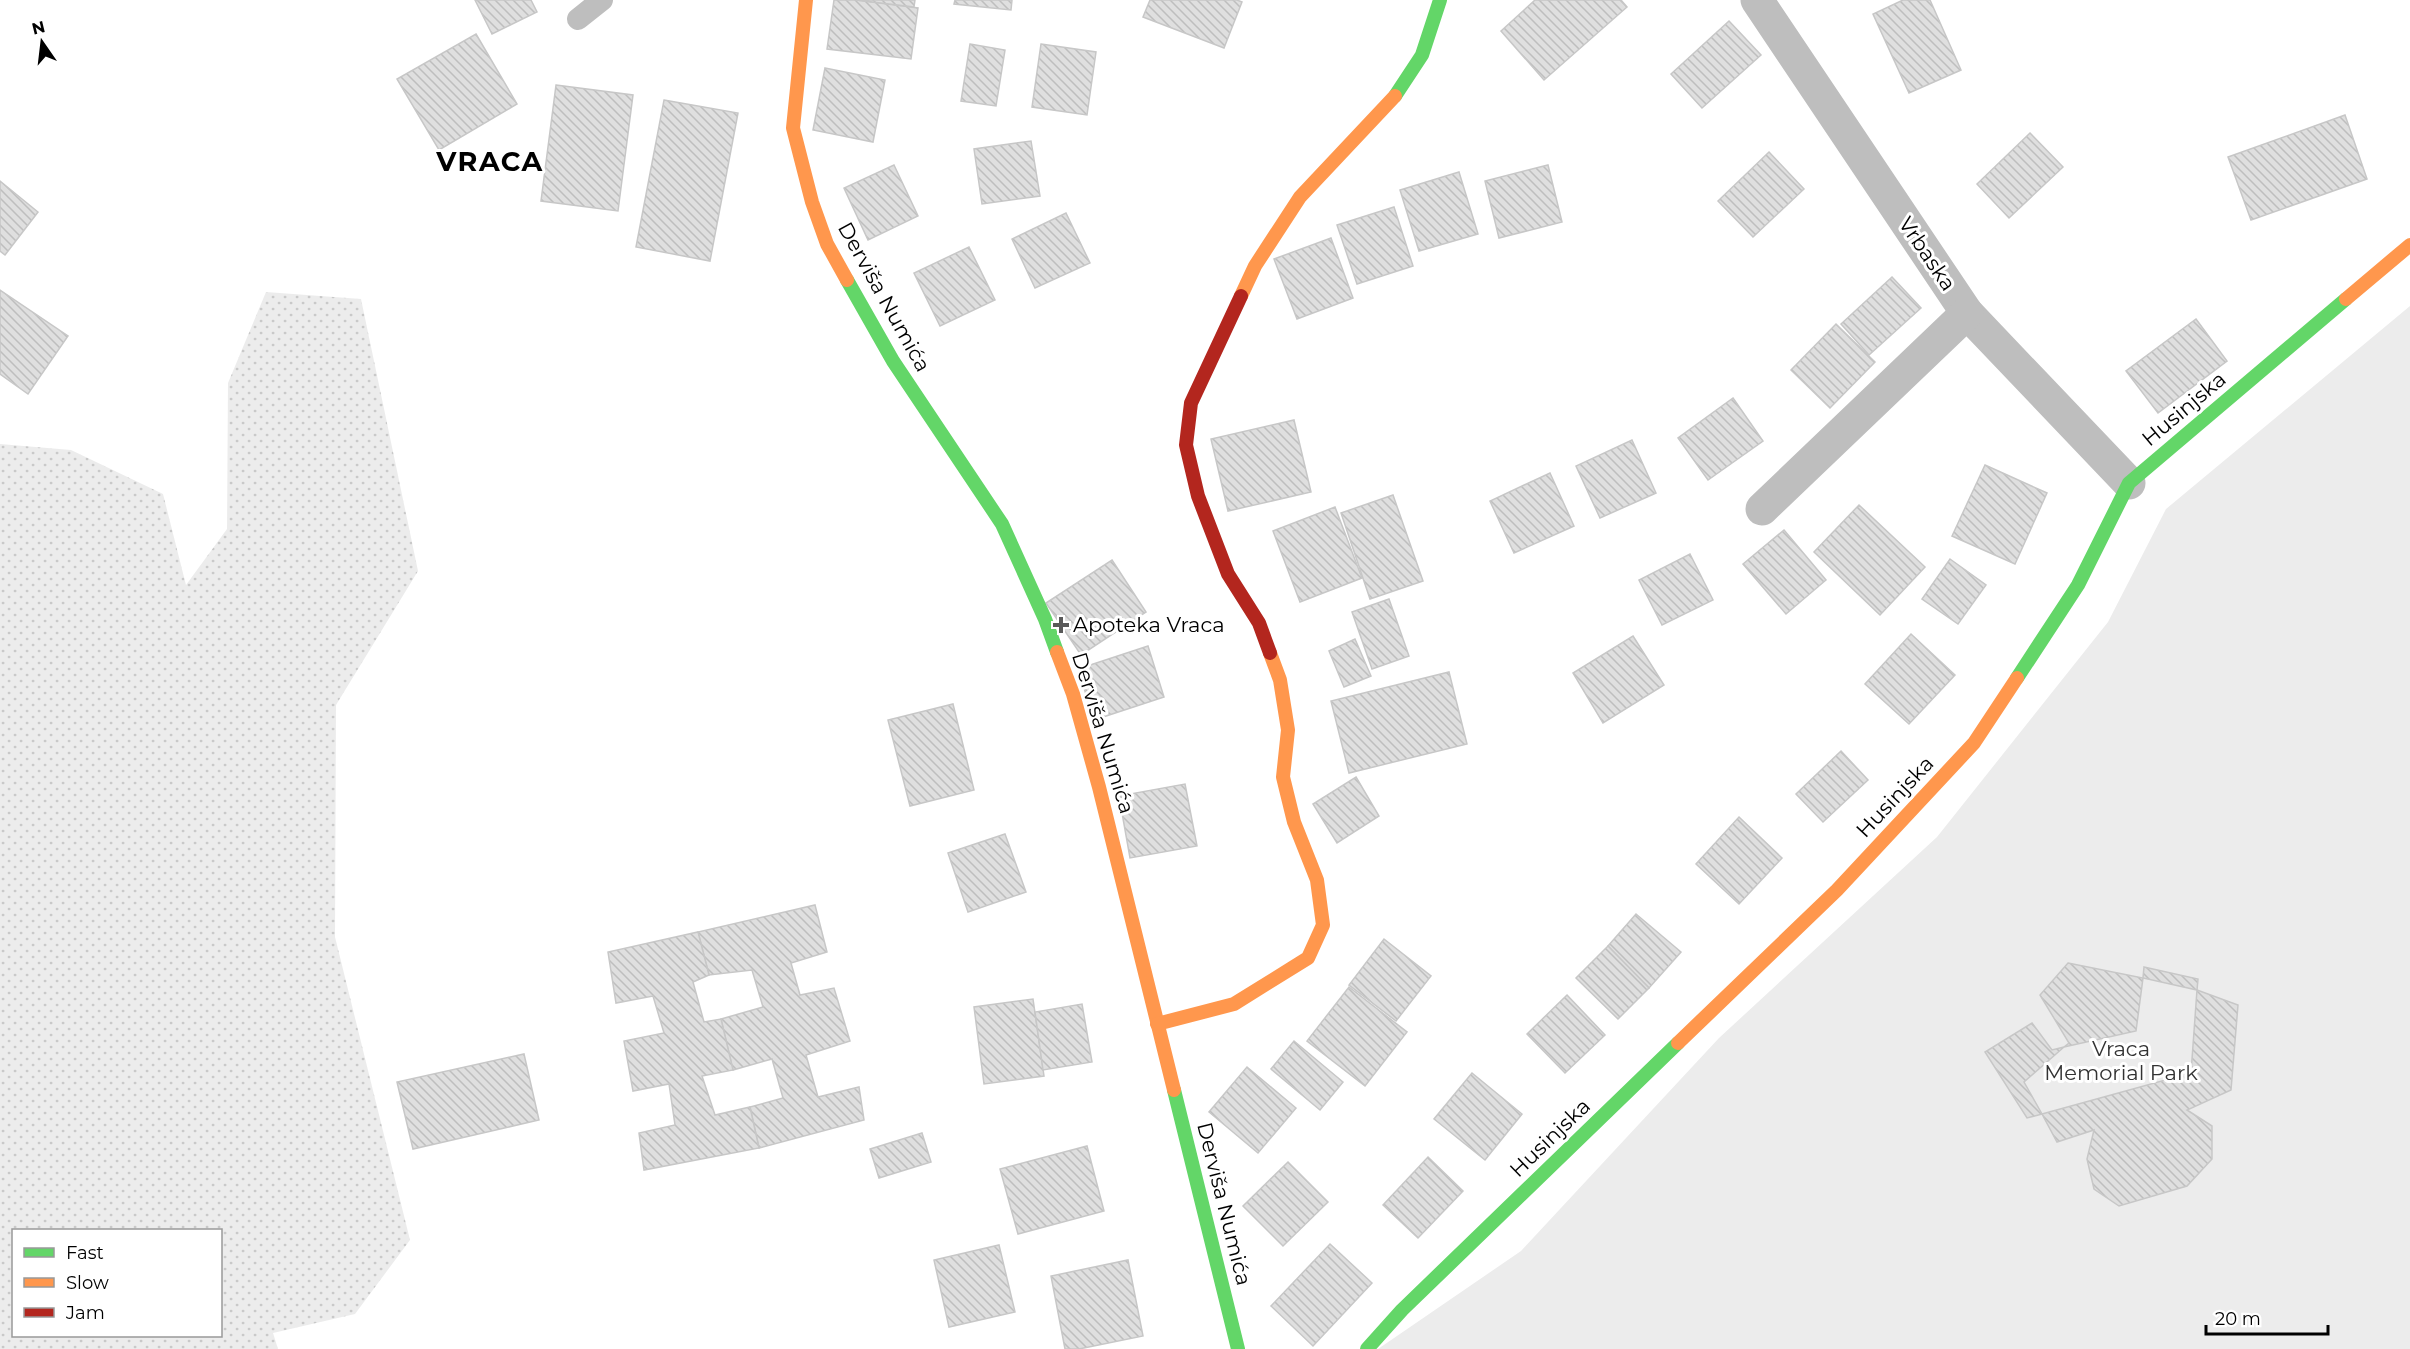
<svg xmlns="http://www.w3.org/2000/svg" width="2410" height="1349" viewBox="0 0 2410 1349" font-family="Montserrat,sans-serif">
  <defs>
    <pattern id="grass-dots" width="8" height="8" patternUnits="userSpaceOnUse" patternTransform="scale(1.5)"><rect width="8" height="8" fill="#ececec"/><path d="M2 2h.1M6 6h.1" fill="none" stroke="#c9c9c9" stroke-width="1.8" stroke-linecap="round"/></pattern>
    <pattern id="building-back-hatch" width="6" height="6" patternUnits="userSpaceOnUse" patternTransform="scale(1.5)"><rect width="6" height="6" fill="#dfdfdf"/><path d="M-1 5l2 2M0 0l6 6M5-1l2 2" fill="none" stroke="#bebebe"/></pattern>
  </defs>
  <rect width="100%" height="100%" fill="#fff"/>
  <path fill="url(#grass-dots)" fill-rule="evenodd" d="M266 292 361 299 418 571 336 705 335 937 410 1240 355 1314 273 1333 278 1349H0V444L71 450 163 494 186 585 227 529 228 383ZM220 1230V1336H14V1230Z"/>
  <path fill="#ececec" d="M2410 306V1349H1378L1521 1251 1719 1038 1937 837 2108 622 2166 509Z"/>
  <g fill="url(#building-back-hatch)" stroke="#c7c7c7" stroke-width="1.5">
    <path d="M475 0H531L537 12 492 34Z"/>
    <path d="M834 0H856L918 8 911 59 827 49Z"/>
    <path d="M856 0H915L914 7Z"/>
    <path d="M955 0H1012L1011 10 954 4Z"/>
    <path d="M1150 0H1237L1242 2 1224 48 1143 17Z"/>
    <path d="M1535 0H1621L1627 7 1544 80 1501 31Z"/>
    <path d="M1903 0H1930L1961 70 1909 93 1873 14Z"/>
    <path d="M1729 21 1761 55 1702 108 1671 74Z"/>
    <path d="M476 34 517 104 439 150 397 79Z"/>
    <path d="M970 44 1005 50 996 106 961 101Z"/>
    <path d="M1041 44 1096 52 1087 115 1032 107Z"/>
    <path d="M825 68 885 80 873 142 813 130Z"/>
    <path d="M556 85 633 95 618 211 541 201Z"/>
    <path d="M664 100 738 113 710 261 636 247Z"/>
    <path d="M2345 115 2367 179 2251 220 2228 157Z"/>
    <path d="M2030 133 2063 167 2009 218 1977 184Z"/>
    <path d="M1031 141 1040 196 982 204 974 149Z"/>
    <path d="M1769 152 1804 189 1753 237 1718 201Z"/>
    <path d="M894 165 918 216 868 240 844 188Z"/>
    <path d="M1548 165 1562 222 1499 238 1485 181Z"/>
    <path d="M1459 172 1478 234 1419 251 1400 190Z"/>
    <path d="M0 181 38 212 5 255 0 251Z"/>
    <path d="M1394 207 1413 266 1357 284 1337 225Z"/>
    <path d="M1066 213 1090 263 1035 288 1012 239Z"/>
    <path d="M1331 238 1353 298 1297 319 1274 259Z"/>
    <path d="M969 247 995 300 940 326 914 273Z"/>
    <path d="M1892 277 1921 308 1869 355 1841 324Z"/>
    <path d="M0 290 68 336 28 394 0 374Z"/>
    <path d="M2196 319 2227 361 2158 413 2126 371Z"/>
    <path d="M1836 324 1875 362 1830 408 1791 370Z"/>
    <path d="M1733 398 1763 441 1708 480 1678 438Z"/>
    <path d="M1294 420 1311 492 1228 511 1211 439Z"/>
    <path d="M1632 440 1656 493 1600 518 1576 466Z"/>
    <path d="M1985 465 2047 493 2015 564 1952 536Z"/>
    <path d="M1550 473 1574 526 1514 553 1490 501Z"/>
    <path d="M1393 495 1423 581 1370 599 1341 513Z"/>
    <path d="M1859 505 1925 567 1880 615 1814 552Z"/>
    <path d="M1335 507 1362 578 1300 602 1273 531Z"/>
    <path d="M1784 530 1826 580 1786 614 1743 564Z"/>
    <path d="M1690 554 1713 600 1662 625 1639 580Z"/>
    <path d="M1950 559 1986 585 1958 624 1922 599Z"/>
    <path d="M1112 560 1146 612 1081 655 1046 603Z"/>
    <path d="M1389 599 1409 656 1372 669 1352 612Z"/>
    <path d="M1911 634 1955 675 1909 724 1865 684Z"/>
    <path d="M1633 636 1664 685 1603 723 1573 673Z"/>
    <path d="M1355 639 1371 676 1344 687 1329 651Z"/>
    <path d="M1148 646 1164 697 1094 720 1078 669Z"/>
    <path d="M1449 672 1467 744 1349 773 1331 701Z"/>
    <path d="M953 704 974 790 910 806 888 720Z"/>
    <path d="M1841 751 1868 780 1823 822 1796 794Z"/>
    <path d="M1356 777 1379 816 1337 843 1313 804Z"/>
    <path d="M1185 784 1197 846 1130 858 1119 796Z"/>
    <path d="M1739 817 1782 858 1739 904 1696 864Z"/>
    <path d="M1005 834 1026 892 968 912 948 853Z"/>
    <path d="M815 905 827 952 791 963 800 995 834 988 850 1041 806 1055 818 1097 859 1087 864 1120 759 1148 750 1107 783 1098 772 1059 733 1070 721 1019 763 1007 752 970 709 975 698 932Z"/>
    <path d="M1636 914 1681 952 1649 988 1608 946Z"/>
    <path d="M698 932 709 975 693 982 704 1022 721 1019 733 1070 702 1076 715 1115 750 1107 759 1148 644 1170 639 1133 675 1125 669 1084 633 1091 624 1041 664 1033 653 996 616 1003 608 952Z"/>
    <path d="M1384 939 1431 976 1396 1021 1349 985Z"/>
    <path d="M1608 946 1649 988 1618 1019 1576 978Z"/>
    <path d="M2068 963 2143 978 2136 1031 2064 1047 2069 1043 2040 995Z"/>
    <path d="M2144 967 2198 979 2197 990 2143 978Z"/>
    <path d="M1349 987 1407 1032 1365 1086 1307 1041Z"/>
    <path d="M2197 990 2238 1005 2231 1090 2187 1110 2212 1126V1159L2187 1186 2119 1206 2094 1189 2087 1159 2094 1130 2057 1142 2042 1114 2191 1073Z"/>
    <path d="M1567 995 1605 1035 1565 1073 1527 1034Z"/>
    <path d="M1033 999 1044 1076 984 1084 974 1007Z"/>
    <path d="M1082 1004 1092 1062 1043 1070 1035 1012Z"/>
    <path d="M2032 1023 2052 1050 2064 1047 2024 1082 2042 1114 2027 1118 1985 1052Z"/>
    <path d="M1294 1041 1343 1082 1320 1110 1271 1069Z"/>
    <path d="M524 1054 539 1120 413 1149 397 1082Z"/>
    <path d="M1247 1067 1296 1108 1258 1153 1209 1112Z"/>
    <path d="M1472 1073 1522 1114 1485 1160 1434 1119Z"/>
    <path d="M922 1133 931 1162 879 1178 870 1149Z"/>
    <path d="M1087 1146 1104 1211 1018 1234 1000 1169Z"/>
    <path d="M1428 1157 1463 1191 1418 1238 1383 1205Z"/>
    <path d="M1288 1162 1328 1202 1283 1246 1243 1206Z"/>
    <path d="M1330 1244 1372 1283 1313 1346 1271 1306Z"/>
    <path d="M999 1245 1015 1312 949 1327 934 1260Z"/>
    <path d="M1128 1260 1143 1336 1079 1349H1065L1051 1276Z"/>
  </g>
  <g fill="none" stroke-linecap="round" stroke-linejoin="round">
    <path stroke="#bebebe" stroke-width="22" d="M578 19 602 0"/>
    <g stroke="#bebebe" stroke-width="33">
      <path d="M1757 0 1967 313 2129 483"/>
      <path d="M1762 509 1967 313"/>
    </g>
    <g stroke="#63d668" stroke-width="14">
      <path d="M1395 96 1422 55 1440 0"/>
      <path d="M847 280 893 361 1002 524 1045 619 1057 652"/>
      <path d="M2017 678 2078 585 2129 483 2346 299"/>
      <path d="M1174 1090 1238 1349"/>
      <path d="M1367 1349 1402 1310 1678 1043"/>
    </g>
    <g stroke="#ff974d" stroke-width="14">
      <path d="M806 0 793 128 812 202 827 244 847 280"/>
      <path d="M1241 296 1255 266 1300 197 1395 96"/>
      <path d="M2346 299 2410 245"/>
      <path d="M1057 652 1073 694 1099 787 1174 1090"/>
      <path d="M1157 1024 1234 1004 1308 958 1323 925 1317 880 1294 822 1283 777 1288 730 1280 680 1270 653"/>
      <path d="M1678 1043 1837 890 1974 743 2017 678"/>
    </g>
    <path stroke="#b3261e" stroke-width="14" d="M1241 296 1191 403 1186 445 1198 496 1228 574 1259 623 1270 653"/>
  </g>
  <path fill="#595959" stroke="#fff" stroke-width="2" d="M1058 616h6v6h6v6h-6v6h-6v-6h-6v-6h6z"/>
  <g text-anchor="middle" stroke-width="6" stroke-linejoin="round" paint-order="stroke">
    <g font-size="21" fill="#000" stroke="#fff">
      <text transform="translate(1927 254) rotate(56)" y="7">Vrbaska</text>
      <text transform="translate(884 297) rotate(61)" y="7">Derviša Numića</text>
      <text transform="translate(2184 409) rotate(-40)" y="7">Husinjska</text>
      <text transform="translate(1103 733) rotate(73)" y="7">Derviša Numića</text>
      <text transform="translate(1895 797) rotate(-47)" y="7">Husinjska</text>
      <text transform="translate(1550 1138) rotate(-44)" y="7">Husinjska</text>
      <text transform="translate(1224 1204) rotate(76)" y="7">Derviša Numića</text>
    </g>
    <g font-size="21" fill="#000" stroke="#fff" text-anchor="start">
      <text x="1073" y="632">Apoteka Vraca</text>
    </g>
    <g font-size="21" fill="#333" stroke="#fff">
      <text x="2121" y="1056">Vraca<tspan x="2121" dy="24">Memorial Park</tspan></text>
    </g>
    <g font-size="27" font-weight="bold" letter-spacing="1.5" fill="#000" stroke="#fff">
      <text x="490" y="171">VRACA</text>
    </g>
  </g>
  <rect x="12" y="1229" width="210" height="108" fill="#ffffff" stroke="#999999" stroke-width="1.5"/>
  <rect x="24" y="1248" width="30" height="9" fill="#63d668" stroke="#999999" stroke-width="1.5"/>
  <text x="66" y="1259" font-size="18" fill="#000000">Fast</text>
  <rect x="24" y="1278" width="30" height="9" fill="#ff974d" stroke="#999999" stroke-width="1.5"/>
  <text x="66" y="1289" font-size="18" fill="#000000">Slow</text>
  <rect x="24" y="1308" width="30" height="9" fill="#b3261e" stroke="#999999" stroke-width="1.5"/>
  <text x="66" y="1319" font-size="18" fill="#000000">Jam</text>
  <g transform="translate(42 42) rotate(346)" stroke="#ffffff" stroke-width="4.5" paint-order="stroke">
  <path d="M0-4.5L10 22L0 15L-10 22Z" fill="#000000"/>
  <text y="-9" font-size="16" font-weight="bold" text-anchor="middle" fill="#000000">N</text>
  </g>
  <path d="M2206 1325v9h122v-9" fill="none" stroke="#000000" stroke-width="3"/>
  <text x="2215" y="1325" font-size="18" fill="#000000" stroke="#ffffff" stroke-width="4.5" paint-order="stroke">20 m</text>
</svg>
